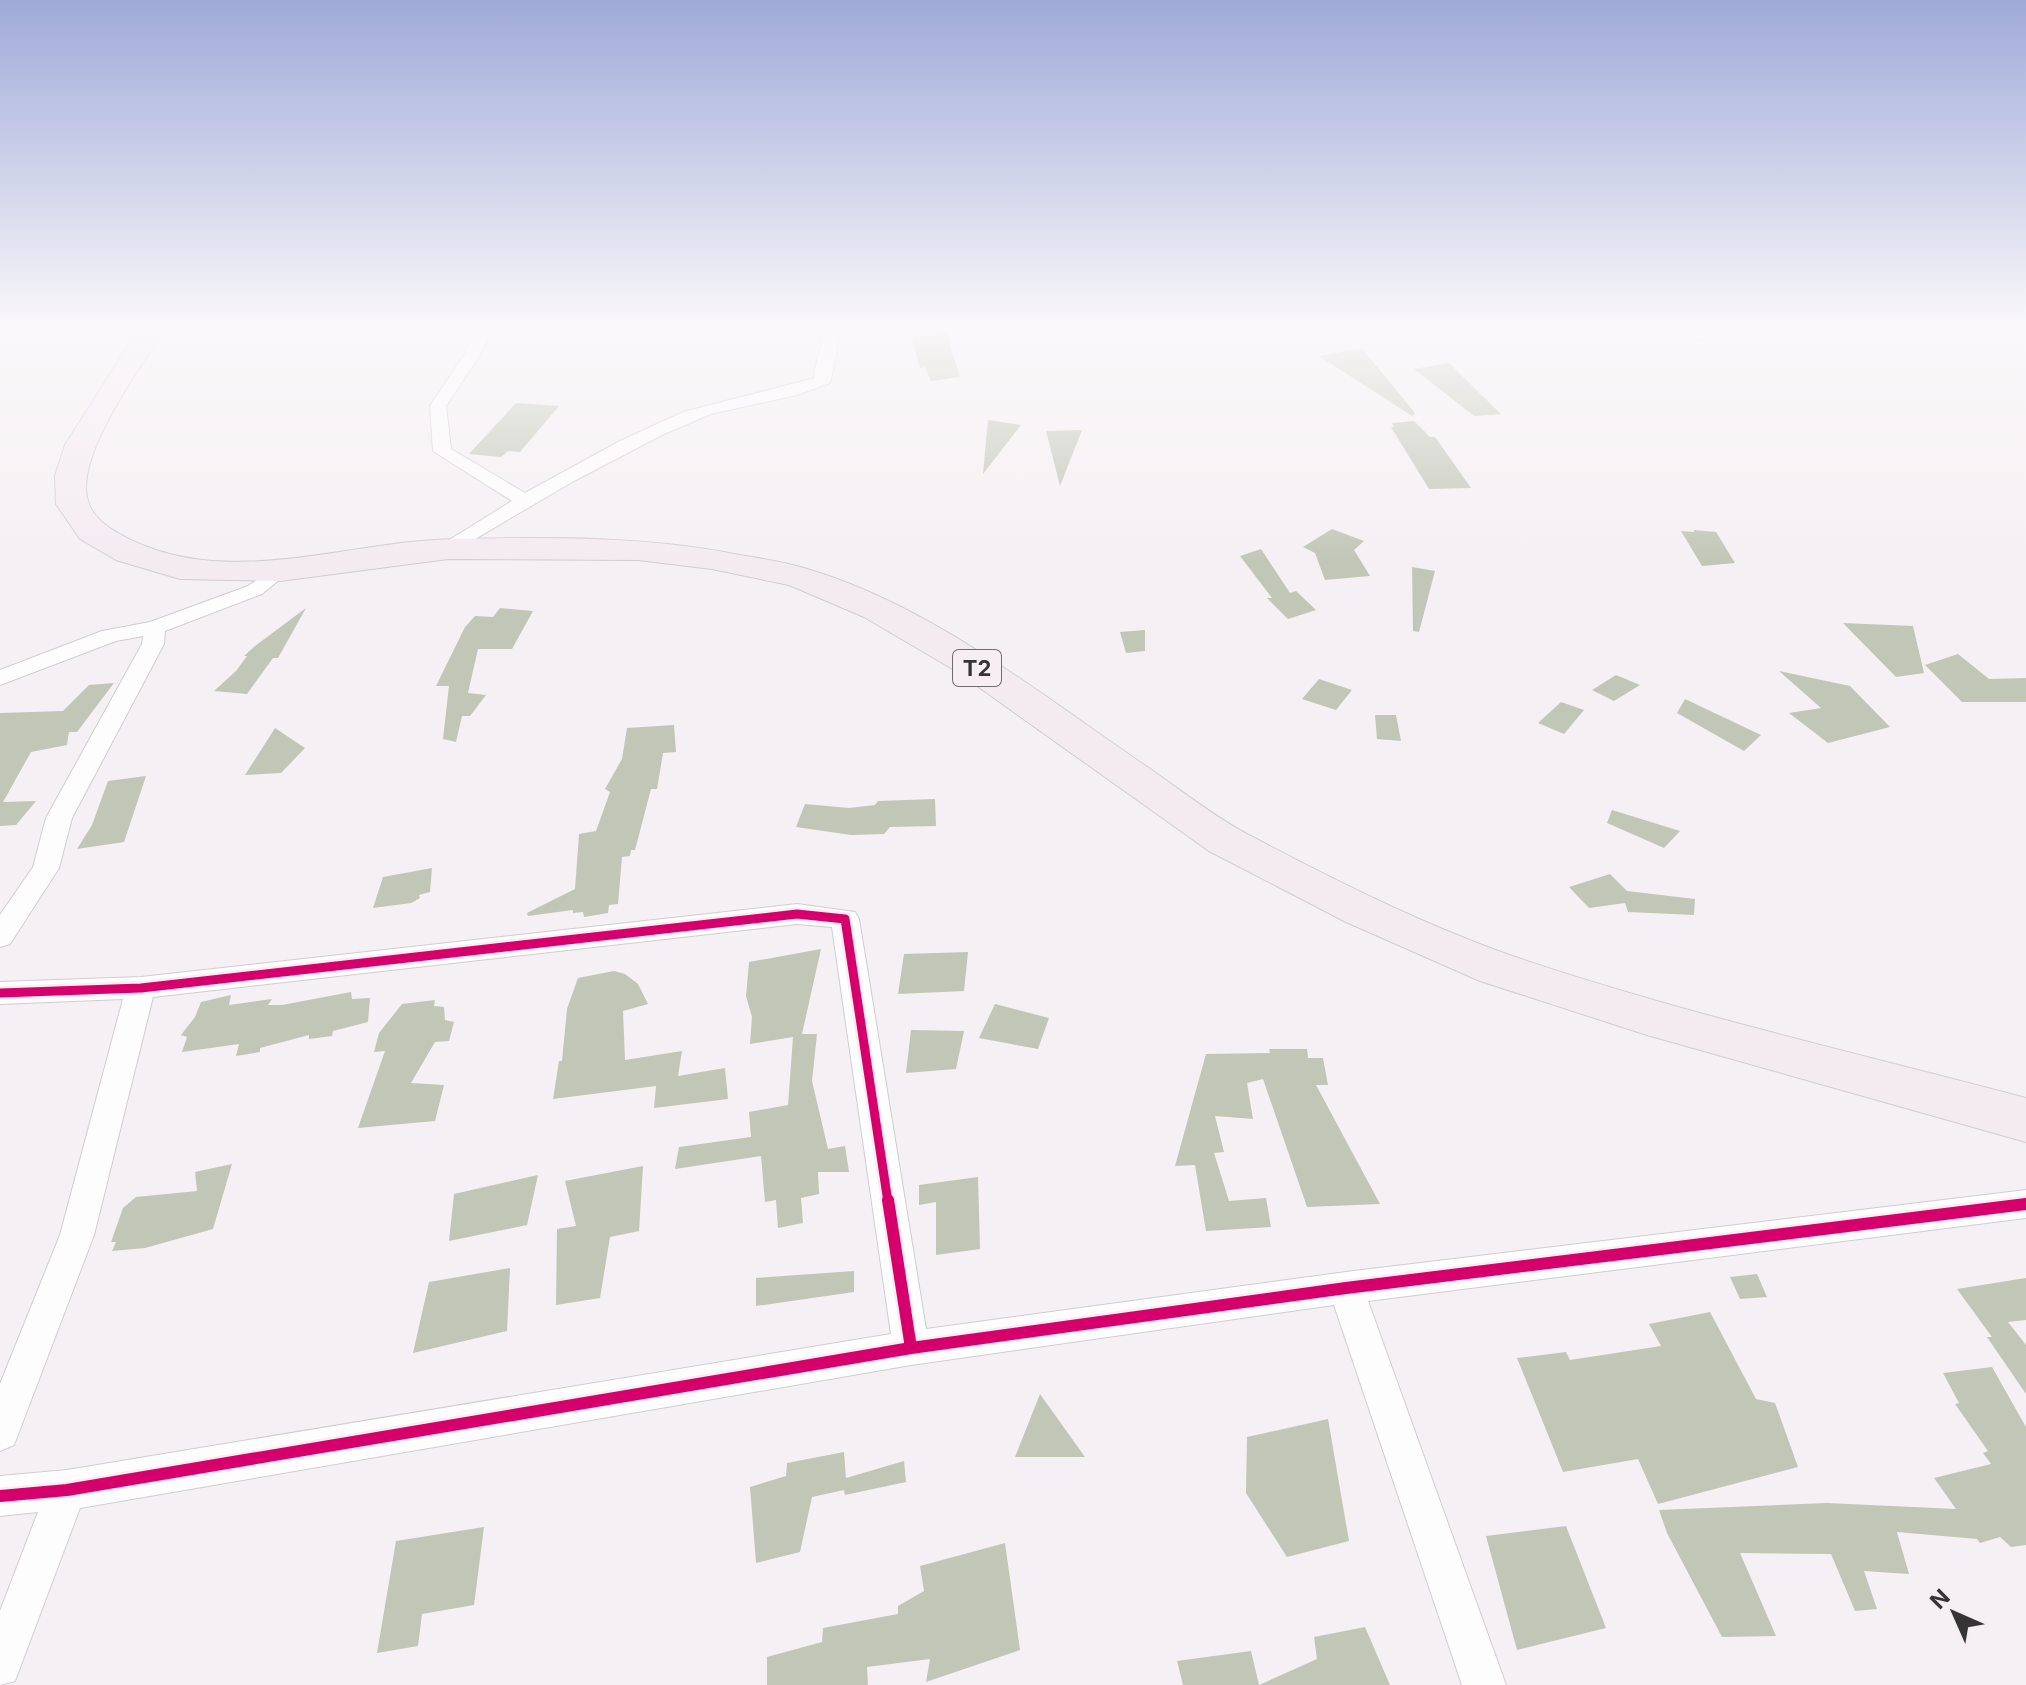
<svg xmlns="http://www.w3.org/2000/svg" width="2026" height="1685" viewBox="0 0 2026 1685" font-family="Inter,sans-serif">
  <rect width="100%" height="100%" fill="#f5f0f3"/>
  <g fill="#c2c6b7">
    <path d="M946 332 960 377 931 381 925 367 920 368 911 336Z"/>
    <path d="M1362 348 1415 413 1412 416 1319 356Z"/>
    <path d="M1449 363 1501 414 1474 416 1414 369Z"/>
    <path d="M516 403 559 406 520 452 508 451 501 457 469 454Z"/>
    <path d="M988 420 1021 425 983 474Z"/>
    <path d="M1414 421 1430 437H1435L1471 488 1429 489 1391 427H1394L1392 423Z"/>
    <path d="M1082 430 1060 486 1046 431Z"/>
    <path d="M1332 529 1364 541 1354 550 1370 576 1325 580 1315 553 1303 547Z"/>
    <path d="M1694 530 1716 532 1735 563 1702 566 1681 531 1694 532Z"/>
    <path d="M1261 549 1290 593 1296 591 1316 610 1288 619 1267 598H1272L1240 556Z"/>
    <path d="M1412 567 1435 571 1419 632 1413 631Z"/>
    <path d="M306 608 278 658H273L247 694 214 691 236 671 247 656H244L255 646Z"/>
    <path d="M500 608 533 611 512 649H478L468 693 486 695 470 716H462L456 742 443 739 449 686H436L465 627 475 616 493 617Z"/>
    <path d="M1843 623 1913 626 1924 673 1896 677Z"/>
    <path d="M1145 630V651L1126 653 1120 632Z"/>
    <path d="M1958 654 1989 679 2026 678V702H1962L1925 665Z"/>
    <path d="M1779 671 1850 686 1890 727 1828 743 1789 713 1821 708Z"/>
    <path d="M1616 675 1640 685 1614 701 1592 690Z"/>
    <path d="M1319 679 1352 690 1336 710 1302 699Z"/>
    <path d="M114 683 77 732H69L67 745 31 752 3 802 36 801 16 825 0 826V713L63 711 89 685Z"/>
    <path d="M1685 699 1761 735 1744 751 1677 713Z"/>
    <path d="M1561 702 1584 710 1564 734 1538 723Z"/>
    <path d="M1375 715H1396L1401 741 1377 739Z"/>
    <path d="M674 725 676 752 663 753 657 789H651L635 850H631L630 856 622 857 618 904 609 905 608 913 584 917 583 912 573 913V910L528 916 527 913 575 889 579 834 596 831 610 792 605 789 622 759 627 728Z"/>
    <path d="M275 728 305 748 281 773 245 775Z"/>
    <path d="M146 776 124 842 77 849 92 825 108 781Z"/>
    <path d="M935 799 936 826 890 827 884 834 851 835 796 827 805 804 849 808 875 805 878 801Z"/>
    <path d="M1612 810 1680 831 1664 848 1607 823Z"/>
    <path d="M432 868 430 892 419 895 420 898 411 903 373 908 383 877Z"/>
    <path d="M1610 874 1627 891 1695 899 1694 915 1628 912 1625 903 1589 908 1569 887Z"/>
    <path d="M821 949 802 1034H817L812 1081 828 1149 845 1146 849 1172H818L819 1194 801 1198 803 1223 778 1228 776 1200 765 1202 761 1156 675 1169 679 1147 751 1137 749 1112 788 1105 793 1037 750 1044 752 1017 746 996 749 962Z"/>
    <path d="M968 952 964 991 898 994 904 954Z"/>
    <path d="M614 971 625 974 638 984 648 1004 623 1011 625 1060 682 1051 678 1076 725 1068 728 1099 654 1108 656 1086 553 1099 559 1061H562L567 1009 578 978Z"/>
    <path d="M351 992 352 999 370 998 368 1022 333 1031 332 1036 309 1039V1035L260 1048V1052L236 1056 239 1044 182 1052 187 1037 181 1035 195 1017 201 1002 231 995 229 1005 272 999 268 1005H282Z"/>
    <path d="M435 1000 434 1006 444 1007 445 1020 454 1022 449 1041 435 1042 411 1083 444 1085 435 1121 358 1128 385 1051 374 1052 379 1033 402 1004Z"/>
    <path d="M995 1004 1049 1018 1038 1049 979 1038Z"/>
    <path d="M911 1030 964 1031 956 1069 906 1073Z"/>
    <path d="M1269 1049H1307L1308 1058H1323L1328 1085H1316L1380 1204 1307 1207 1263 1079 1247 1083 1253 1119 1215 1116 1224 1152 1214 1153 1229 1201 1266 1198 1271 1227 1206 1231 1195 1165 1175 1166 1206 1054 1270 1053Z"/>
    <path d="M232 1164 213 1229 145 1248 112 1251 116 1242H111L123 1208 136 1197 197 1191 195 1172Z"/>
    <path d="M643 1166 639 1231 610 1237 600 1298 556 1305 557 1229 576 1226 565 1181Z"/>
    <path d="M538 1175 527 1225 449 1241 454 1194Z"/>
    <path d="M978 1177 980 1249 936 1255V1202L919 1205V1185Z"/>
    <path d="M510 1268 507 1331 413 1353 429 1282Z"/>
    <path d="M854 1271V1292L756 1306V1278Z"/>
    <path d="M1757 1274 1767 1297 1740 1299 1730 1277Z"/>
    <path d="M2026 1278V1320L2008 1322 2026 1345V1394L1987 1337H1992L1957 1289Z"/>
    <path d="M1710 1312 1756 1399 1775 1403 1798 1467 1658 1504 1638 1459 1563 1472 1517 1358 1566 1352 1570 1360 1661 1346 1649 1324Z"/>
    <path d="M1992 1367 2026 1427V1545L2011 1547 2000 1537 1980 1543 1977 1539 1897 1532 1909 1574 1864 1571 1877 1609 1855 1611 1831 1554 1740 1553 1776 1636 1722 1637 1667 1533 1659 1510 1827 1503 1956 1509 1934 1478 1991 1464 1983 1453 1988 1451 1955 1404 1959 1403 1943 1373Z"/>
    <path d="M1040 1394 1085 1457H1015Z"/>
    <path d="M1328 1419 1349 1541 1287 1557 1246 1493 1247 1437Z"/>
    <path d="M844 1452 846 1478 904 1461 906 1482 845 1495 844 1490 812 1497 800 1552 756 1563 750 1487 786 1476 787 1463Z"/>
    <path d="M1566 1526 1606 1628 1517 1650 1486 1536Z"/>
    <path d="M484 1527 474 1605 422 1614 418 1646 377 1653 396 1541Z"/>
    <path d="M1005 1543 1020 1650 926 1682 930 1659 867 1667 868 1685H767V1657L822 1642 823 1628 898 1614V1606L924 1591 920 1566Z"/>
    <path d="M1365 1627 1390 1685H1183L1177 1661 1251 1651 1259 1685 1317 1659 1314 1637Z"/>
  </g>
  <g fill="none" stroke-linecap="round" stroke-linejoin="round">
    <g stroke="#d1cdcf" stroke-width="2">
      <g id="minor">
        <path d="M478 327H493L480 355 446 406 451 449 525 493 620 441 683 412 815 378 814 372 826 327H842L830 383 797 395 711 414 664 434 572 482 448 555 438 549 441 545 512 501 433 451 430 406 464 355Z"/>
        <path d="M1699 327H1713L1708 339H1698L1695 336Z"/>
        <path d="M280 565 290 571 262 594 165 631 164 644 72 818 59 868 10 944 0 947V915L33 867 46 818 142 644 143 636 116 641 0 685V670L102 631 150 622 248 586Z"/>
        <path d="M797 904 855 912 859 919 926 1329 1346 1272 2026 1190V1218L1368 1301 1506 1685H1462L1334 1305 911 1365 80 1508 15 1681 0 1685V1611L38 1512 0 1516V1476L67 1470 891 1334 832 927 797 924 153 997 94 1235 14 1445 0 1451V1384L60 1235 123 999 0 1004V982L141 977Z"/>
      </g>
    </g>
    <g stroke="#cfcdcf" stroke-width="2">
      <path id="trunk" d="M140 327H166C142 366 74 456 88 501 92 515 105 526 118 533 222 593 344 541 455 539 550 537 647 536 740 555 762 559 785 562 807 569 928 604 1040 694 1143 764 1177 787 1211 815 1247 834 1334 880 1425 926 1518 958 1684 1014 1857 1053 2026 1098V1142L1647 1035 1480 981 1346 922 1209 851 956 671 864 617 789 585 712 569 638 560 448 559 280 581 180 579 116 560 80 539 56 504 55 476 65 445Z"/>
    </g>
    <use href="#minor" fill="#fefdfd" fill-rule="evenodd"/>
    <use href="#trunk" fill="#f4ebf1" fill-rule="evenodd"/>
    <g stroke="#f7eef3" stroke-width="14">
      <path id="cycleway-far1" d="M0 993 141 988 797 914 845 919 888 1202"/>
    </g>
    <g stroke="#f7eef3" stroke-width="17">
      <g id="cycleway">
        <path d="M888 1200 911 1348"/>
        <path d="M0 1496 67 1490 911 1348 1346 1288 2026 1204"/>
      </g>
    </g>
    <use href="#cycleway-far1" stroke="#d6006c" stroke-width="9"/>
    <use href="#cycleway" stroke="#d6006c" stroke-width="12"/>
  </g>
  <linearGradient id="sky" x2="0" y2="1"><stop stop-color="#9faad8"/><stop offset="0.58" stop-color="#faf8fa"/><stop offset="1" stop-color="#faf8fa" stop-opacity="0"/></linearGradient>
  <rect width="2026" height="563" fill="url(#sky)"/>
  <g text-anchor="middle" stroke-width="6" stroke-linejoin="round" paint-order="stroke">
    <rect fill="#f7eef3" stroke="#716c6f" stroke-width="2" x="953" y="650" width="48" height="36" rx="6"/>
    <g font-size="22" font-weight="bold" fill="#373436">
      <text x="977" y="676">T2</text>
    </g>
  </g>
  <g transform="translate(1954 1613) rotate(315)" stroke="#f7eef3" stroke-width="6" paint-order="stroke">
  <path d="M0-6L14 30L0 20L-14 30Z" fill="#373436"/>
  <text y="-12" font-size="22" font-weight="bold" text-anchor="middle" fill="#373436">N</text>
  </g>
</svg>
